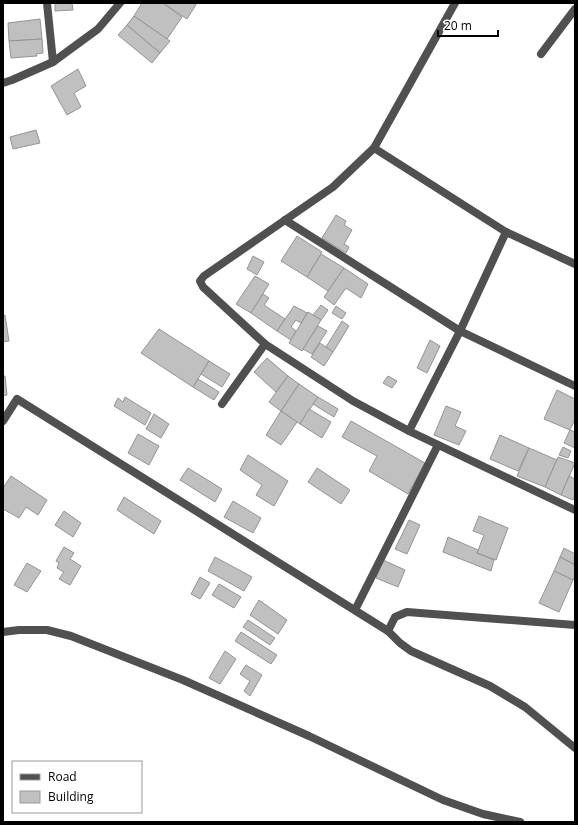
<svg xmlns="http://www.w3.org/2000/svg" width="578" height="825" viewBox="0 0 578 825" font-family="'Open Sans',sans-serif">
  <rect width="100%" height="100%" fill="#fff"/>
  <g fill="#c0c0c0" stroke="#949494">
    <path d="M55 3H72L73 10 55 11Z"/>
    <path d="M142 3H163L182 17 167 39 134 16Z"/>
    <path d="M163 3H197L187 19Z"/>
    <path d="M134 16 170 41 160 53 127 25Z"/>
    <path d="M40 19 42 39 9 41 8 23Z"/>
    <path d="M127 25 160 53 152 63 118 35Z"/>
    <path d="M42 39 43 53 36 54 37 56 11 58 9 41Z"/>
    <path d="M78 69 86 86 74 93 81 107 67 115 51 86Z"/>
    <path d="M36 130 40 143 13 149 10 137Z"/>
    <path d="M336 215 346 221 344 225 352 230 344 244 349 247 346 253 322 238Z"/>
    <path d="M297 236 322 252 307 277 281 261Z"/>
    <path d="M321 254 344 268 328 291 307 277Z"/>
    <path d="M253 256 264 262 257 275 247 269Z"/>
    <path d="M344 268 368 284 361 298 346 288 334 305 324 297Z"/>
    <path d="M255 276 269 284 251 313 236 304Z"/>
    <path d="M263 294 269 298 264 305 285 319 277 331 251 313Z"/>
    <path d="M321 305 328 310 321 320 313 315Z"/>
    <path d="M294 306 307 313 301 323 296 320 291 327 296 331 291 340 277 331Z"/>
    <path d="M336 306 346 313 342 319 332 313Z"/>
    <path d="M308 312 321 320 302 351 289 343Z"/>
    <path d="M5 315 9 341 3 342V316Z"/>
    <path d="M342 321 349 326 333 352 326 347Z"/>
    <path d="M318 326 327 331 312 354 303 349Z"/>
    <path d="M159 329 209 361 193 387 141 353Z"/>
    <path d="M430 340 440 346 427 373 417 368Z"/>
    <path d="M320 343 333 352 324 366 311 357Z"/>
    <path d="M267 358 288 376 276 392 254 372Z"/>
    <path d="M209 361 230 374 222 387 201 374Z"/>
    <path d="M3 376H5L7 395 3 396Z"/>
    <path d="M288 376 299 384 281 411 269 402Z"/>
    <path d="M388 376 397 381 392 388 383 383Z"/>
    <path d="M198 379 219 392 214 400 193 387Z"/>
    <path d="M299 384 318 397 300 424 281 411Z"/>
    <path d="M557 390 575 399V419L570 430 544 419Z"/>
    <path d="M125 397 151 413 145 425 114 406 118 398 123 402Z"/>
    <path d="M318 397 338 409 334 417 313 404Z"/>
    <path d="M446 406 461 412 455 426 466 431 459 445 434 435Z"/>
    <path d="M309 409 331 422 322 438 300 424Z"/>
    <path d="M281 411 297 422 281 445 266 435Z"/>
    <path d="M154 414 169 424 161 438 146 429Z"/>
    <path d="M351 421 425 463 408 494 369 471 377 456 342 437Z"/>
    <path d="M570 430 575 432V448L564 443Z"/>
    <path d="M138 434 159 446 149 465 128 453Z"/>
    <path d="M500 435 529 448 518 471 490 459Z"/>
    <path d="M563 447 571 451 568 458 559 455Z"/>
    <path d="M529 448 557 460 545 487 517 476Z"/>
    <path d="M248 455 288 481 274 506 256 495 262 485 240 470Z"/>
    <path d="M558 457 575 463 561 495 545 487Z"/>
    <path d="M188 468 222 489 215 502 180 480Z"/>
    <path d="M317 468 350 490 341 504 308 482Z"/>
    <path d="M11 476 47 500 38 515 26 507 19 518 3 509V488Z"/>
    <path d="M569 476 575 479V495L573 500 561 495Z"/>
    <path d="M124 497 161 521 154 534 117 510Z"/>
    <path d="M233 501 261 518 253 533 224 517Z"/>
    <path d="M64 511 81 523 73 537 55 525Z"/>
    <path d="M479 516 508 528 496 560 477 553 484 535 473 531Z"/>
    <path d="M409 520 420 525 407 554 395 549Z"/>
    <path d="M448 537 478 550 477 553 494 560 491 571 443 552Z"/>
    <path d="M64 547 74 553 70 559 81 566 70 585 59 579 64 572 57 568 59 563 56 561Z"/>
    <path d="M564 548 575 554 574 564 560 557Z"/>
    <path d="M215 557 252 577 244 591 208 571Z"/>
    <path d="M560 557 575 565V577L573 580 554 571Z"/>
    <path d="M383 560 405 570 398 587 376 578Z"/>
    <path d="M27 563 41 571 27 592 14 585Z"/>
    <path d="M554 571 573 580 559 612 539 603Z"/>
    <path d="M200 577 210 583 200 599 191 594Z"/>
    <path d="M219 584 241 597 234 608 212 595Z"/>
    <path d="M259 600 287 620 278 634 250 615Z"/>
    <path d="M248 620 275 638 270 645 243 627Z"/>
    <path d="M241 632 277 655 271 664 235 641Z"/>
    <path d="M225 651 236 659 220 684 209 678Z"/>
    <path d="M246 665 262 675 250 696 244 691 250 681 240 674Z"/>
  </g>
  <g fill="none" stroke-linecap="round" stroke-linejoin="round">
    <g stroke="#505050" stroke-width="8">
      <path d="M47 3 53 62"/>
      <path d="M455 3 374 148 333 187 204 276 200 281 203 287 265 344 353 401 409 431 575 510"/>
      <path d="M541 54 575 9"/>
      <path d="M3 83 12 80 53 62 98 29 120 3"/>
      <path d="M374 148 506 232 575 264"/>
      <path d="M285 220 460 331 575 386"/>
      <path d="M222 404 265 344"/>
      <path d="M3 421 17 399 388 631"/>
      <path d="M409 431 460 331 506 232"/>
      <path d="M355 610 438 445"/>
      <path d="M575 625 407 612 395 617 388 631 400 643 411 651 490 686 525 707 575 748"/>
      <path d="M3 632 19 630H47L71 636 183 680 309 736 443 800 483 814 520 822"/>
    </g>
  </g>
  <rect width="578" height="825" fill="none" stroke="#000000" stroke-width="8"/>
  <rect x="12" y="761" width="130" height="52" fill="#ffffff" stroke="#999999"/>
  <rect x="20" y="774" width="20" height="6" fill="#505050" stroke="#999999"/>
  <text x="48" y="781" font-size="12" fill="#000000">Road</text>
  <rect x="20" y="791" width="20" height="12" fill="#c0c0c0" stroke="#999999"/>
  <text x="48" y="801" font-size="12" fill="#000000">Building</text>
  <path d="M438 30v6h60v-6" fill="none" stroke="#000000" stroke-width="2"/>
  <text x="444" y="30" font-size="12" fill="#000000" stroke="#ffffff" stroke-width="3" paint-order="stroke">20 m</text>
</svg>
